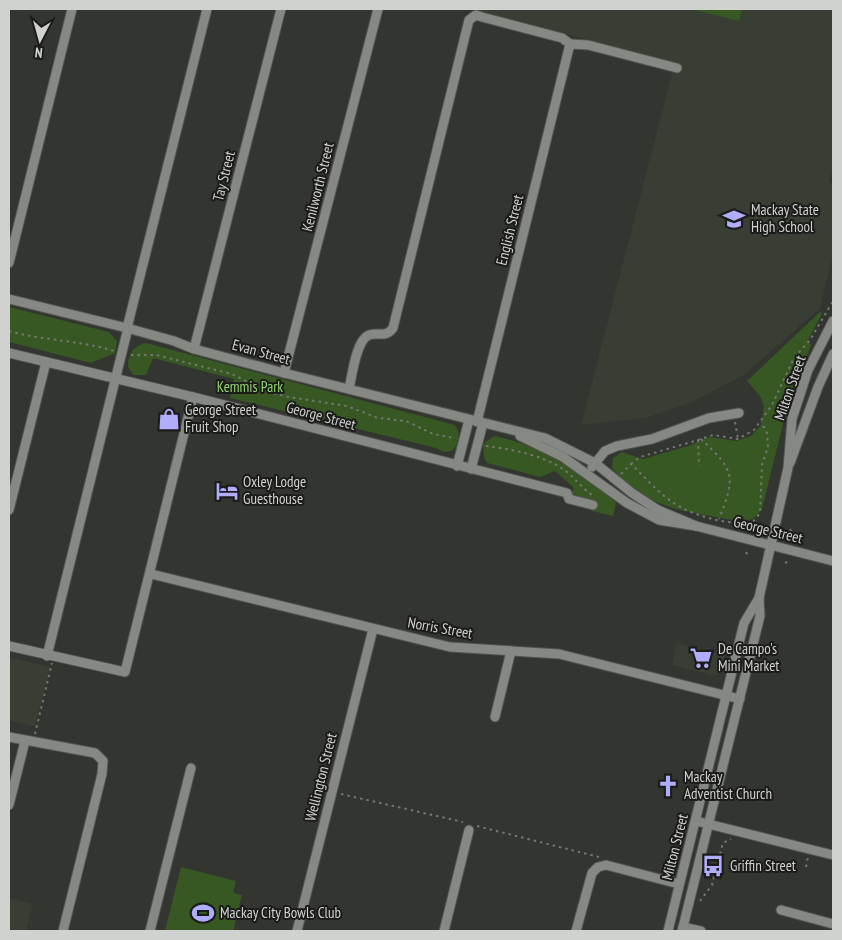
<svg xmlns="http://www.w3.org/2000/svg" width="842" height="940" viewBox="0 0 842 940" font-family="'PT Sans Narrow',sans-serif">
  <rect width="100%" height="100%" fill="#323530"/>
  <g fill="#383e34">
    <path d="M469 9H833V166L829 182 833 184V254L820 308 744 375 690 403 646 418 581 425 675 62Z"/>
    <path d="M677 643 726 655 722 672 715 676 672 665Z"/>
    <path d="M9 657 50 667 35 727 9 720Z"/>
    <path d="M9 898 33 904 26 931H9Z"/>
  </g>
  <g fill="#375823">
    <path d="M691 9H742L739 21Z"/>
    <path d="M9 307 109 332 117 341 115 353 91 363 9 342Z"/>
    <path d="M820 312 822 314 808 340 811 345 787 408 762 509 753 519C739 522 725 519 711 516 673 510 638 501 612 468L613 458 622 452 643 459 688 446 710 437 736 441 751 436 761 425 764 406 760 396 747 381Z"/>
    <path d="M146 343 455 425C461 433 459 444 452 451L444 452 436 448 230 398 234 379 153 358 146 375H133L128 367C128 354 133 346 146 343Z"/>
    <path d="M494 436C541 445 580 472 616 503L613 516 592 511 594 501 572 495 573 487 555 471 540 477 487 463 484 458 483 444Z"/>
    <path d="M181 867 236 881 233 893 242 895 233 931H165Z"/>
  </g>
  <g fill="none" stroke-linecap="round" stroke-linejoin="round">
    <g stroke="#51534f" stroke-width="11">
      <g id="minor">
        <path d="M570 44 588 45 677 68"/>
        <path d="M9 263 72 9"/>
        <path d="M9 299 127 328 174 341 194 349 284 373 545 438 595 463 632 493 658 510 696 526"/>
        <path d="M127 328 207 9"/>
        <path d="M194 349 281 9"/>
        <path d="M9 353 193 397 567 493 569 499 593 505"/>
        <path d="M284 373 378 9"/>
        <path d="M349 389C352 376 356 340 369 335 379 332 386 338 393 328L469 20 476 15 482 17 562 38 570 44"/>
        <path d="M477 422 570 44"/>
        <path d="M520 436 563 457 627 503 659 520 696 526 833 561"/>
        <path d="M790 463 818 387 833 354"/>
        <path d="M457 466 469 420"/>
        <path d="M592 467 605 451 617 446 652 439 709 418 739 413"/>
        <path d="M471 469 483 423"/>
        <path d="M9 510 46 362"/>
        <path d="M151 574 450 647 559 654 740 699"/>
        <path d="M9 646 125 672 193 397"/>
        <path d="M47 656 128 328"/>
        <path d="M495 717 511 651"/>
        <path d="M9 737 95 753 103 761 102 774 63 931"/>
        <path d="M9 805 25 741"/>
        <path d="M696 821 833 855"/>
        <path d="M781 910 833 924"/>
        <path d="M683 927 701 931"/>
        <path d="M150 931 191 768"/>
        <path d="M297 931 373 629"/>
        <path d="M444 931 469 830"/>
        <path d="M576 931 592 873 598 867 606 865 679 884"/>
        <path d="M668 931 744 623 759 598"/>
        <path d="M682 931 760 616 759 598 788 468 792 419 808 370 833 321"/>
      </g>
    </g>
    <g stroke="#747672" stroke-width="2" stroke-dasharray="2.5 4" stroke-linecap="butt">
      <path d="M9 331C44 341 80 340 114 351"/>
      <path d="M131 355H156L232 374 268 392 289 397 347 406 378 418 406 421 433 434 454 438"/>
      <path d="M735 422 738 439"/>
      <path d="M701 439C735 471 736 476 719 519"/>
      <path d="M698 440 713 435 738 439 754 430 772 405 794 358 810 340 833 301"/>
      <path d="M486 446C511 449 542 455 563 469 574 477 582 488 592 495"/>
      <path d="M631 464 640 457 698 440 699 466"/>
      <path d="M621 474 631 464C644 476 656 491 671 501 691 516 728 525 752 523L760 513 762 465 768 447 767 433 761 422"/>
      <path d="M790 529 794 536"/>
      <path d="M746 552 748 556"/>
      <path d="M785 563 789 561"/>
      <path d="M35 734 52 663"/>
      <path d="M341 794 463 822"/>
      <path d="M477 826 599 857"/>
      <path d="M806 867 808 857"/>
      <path d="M700 901 712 885 723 843 731 839"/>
    </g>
    <use href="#minor" stroke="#858883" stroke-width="9"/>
  </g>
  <defs>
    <g id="school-bare" transform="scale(1.725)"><path d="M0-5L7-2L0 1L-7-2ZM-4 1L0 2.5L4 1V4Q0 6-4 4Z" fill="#b0adfa" stroke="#1b1c1a" stroke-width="2.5" paint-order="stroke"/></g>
    <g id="shop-bare" transform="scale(1.725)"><path d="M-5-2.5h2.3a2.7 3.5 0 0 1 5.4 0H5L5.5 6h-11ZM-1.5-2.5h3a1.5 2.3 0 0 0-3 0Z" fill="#b0adfa" stroke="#1b1c1a" stroke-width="2.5" paint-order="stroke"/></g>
    <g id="hotel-bare" transform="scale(1.725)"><path d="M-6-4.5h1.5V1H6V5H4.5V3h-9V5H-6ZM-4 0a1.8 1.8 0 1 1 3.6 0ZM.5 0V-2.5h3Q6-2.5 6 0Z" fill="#b0adfa" stroke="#1b1c1a" stroke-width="2.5" paint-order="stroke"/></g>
    <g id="supermarket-bare" transform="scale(1.725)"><path d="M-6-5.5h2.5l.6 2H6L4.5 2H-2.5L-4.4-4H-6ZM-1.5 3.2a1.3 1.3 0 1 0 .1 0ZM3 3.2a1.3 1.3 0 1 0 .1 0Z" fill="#b0adfa" stroke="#1b1c1a" stroke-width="2.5" paint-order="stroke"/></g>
    <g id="church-bare" transform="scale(1.725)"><path d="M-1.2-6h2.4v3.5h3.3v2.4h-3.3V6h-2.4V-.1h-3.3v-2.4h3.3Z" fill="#b0adfa" stroke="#1b1c1a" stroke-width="2.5" paint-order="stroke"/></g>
    <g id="bus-bare" transform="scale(1.725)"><path d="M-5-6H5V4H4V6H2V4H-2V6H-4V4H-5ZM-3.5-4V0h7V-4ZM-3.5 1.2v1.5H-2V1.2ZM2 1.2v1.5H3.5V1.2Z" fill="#b0adfa" stroke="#1b1c1a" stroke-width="2.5" paint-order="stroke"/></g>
    <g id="stadium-bare" transform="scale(1.725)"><path d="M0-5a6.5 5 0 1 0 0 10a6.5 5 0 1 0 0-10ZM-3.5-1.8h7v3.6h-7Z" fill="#b0adfa" stroke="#1b1c1a" stroke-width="2.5" paint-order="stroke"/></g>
  </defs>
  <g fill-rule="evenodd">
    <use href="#school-bare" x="734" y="219"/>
    <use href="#shop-bare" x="169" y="419"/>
    <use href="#hotel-bare" x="227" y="491"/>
    <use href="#supermarket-bare" x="701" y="658"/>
    <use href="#church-bare" x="668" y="786"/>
    <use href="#bus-bare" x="713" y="866"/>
    <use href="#stadium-bare" x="203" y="913"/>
  </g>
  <g text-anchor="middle" stroke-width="4" stroke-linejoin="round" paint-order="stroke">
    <g font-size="15" fill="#d0d2cf" stroke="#1b1c1a">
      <text transform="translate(224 176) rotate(-76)" y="5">Tay Street</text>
      <text transform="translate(318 187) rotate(-76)" y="5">Kenilworth Street</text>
      <text transform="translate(510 230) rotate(-76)" y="5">English Street</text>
      <text transform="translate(261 352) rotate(15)" y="5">Evan Street</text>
      <text transform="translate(790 388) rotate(-71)" y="5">Milton Street</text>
      <text transform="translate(321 416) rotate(15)" y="5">George Street</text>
      <text transform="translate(768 530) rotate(14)" y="5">George Street</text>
      <text transform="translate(440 628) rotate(10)" y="5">Norris Street</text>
      <text transform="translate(321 777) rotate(-76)" y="5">Wellington Street</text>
      <text transform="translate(675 847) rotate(-76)" y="5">Milton Street</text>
    </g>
    <g font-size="15" fill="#d0d2cf" stroke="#1b1c1a" text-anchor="start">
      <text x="751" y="215">Mackay State<tspan x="751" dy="17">High School</tspan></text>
      <text x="185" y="415">George Street<tspan x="185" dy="17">Fruit Shop</tspan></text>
      <text x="243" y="487">Oxley Lodge<tspan x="243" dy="17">Guesthouse</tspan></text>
      <text x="718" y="654">De Campo's<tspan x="718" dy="17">Mini Market</tspan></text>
      <text x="684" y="782">Mackay<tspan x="684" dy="17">Adventist Church</tspan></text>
      <text x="730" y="871">Griffin Street</text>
      <text x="220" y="918">Mackay City Bowls Club</text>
    </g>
    <g font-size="15" fill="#92d56d" stroke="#1b1c1a">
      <text x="250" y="392">Kemmis Park</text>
    </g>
  </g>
  <rect width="842" height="940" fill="none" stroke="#d0d2cf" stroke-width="20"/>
  <g transform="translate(40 40) rotate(186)" stroke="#1b1c1a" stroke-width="4" paint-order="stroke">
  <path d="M0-4L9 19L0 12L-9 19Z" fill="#d0d2cf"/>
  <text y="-8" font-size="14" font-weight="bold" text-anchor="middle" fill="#d0d2cf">N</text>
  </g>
</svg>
